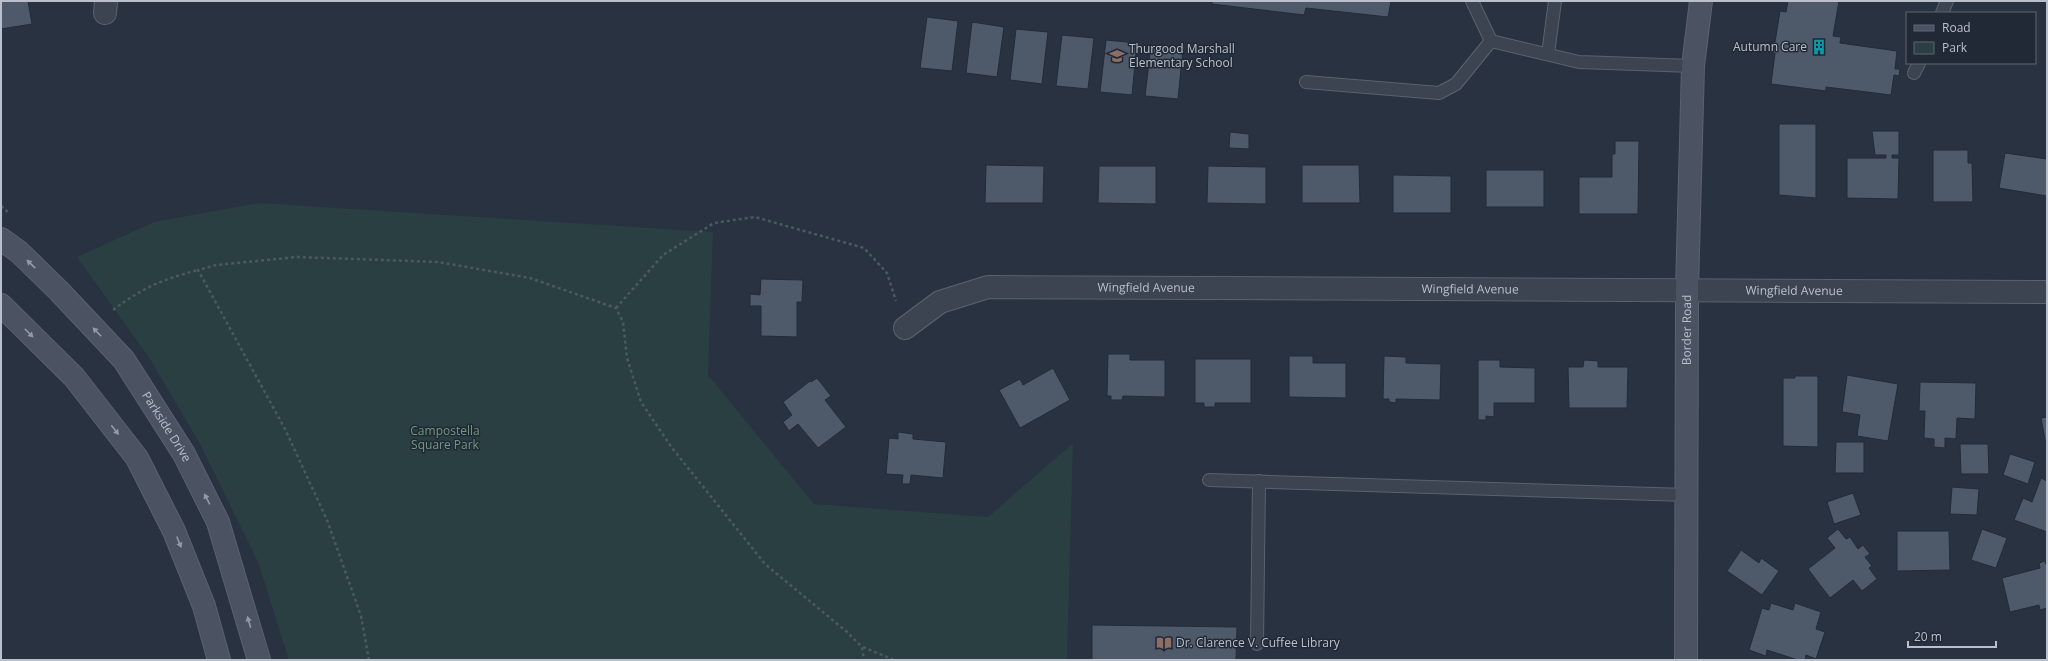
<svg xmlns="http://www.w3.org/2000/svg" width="2048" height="661" viewBox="0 0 2048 661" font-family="'Open Sans',sans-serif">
  <rect width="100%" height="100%" fill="#283241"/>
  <path fill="#2a3f42" d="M259 203 713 232 708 375 814 504 988 517 1073 443 1067 660H289L258 562 200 444 150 359 77 257 154 222Z"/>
  <g fill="#4e5969" stroke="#232b38">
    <path d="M1 1H28L32 24 1 29Z"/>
    <path d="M1212 1H1391L1388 17 1306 8 1304 15 1212 4Z"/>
    <path d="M1788 1H1839L1833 36 1841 37 1840 43 1897 51 1895 69H1900L1899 76 1894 75 1891 95 1826 87V91L1771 84 1775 53H1769L1771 42H1775L1780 11 1786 12Z"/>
    <path d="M927 17 958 21 952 71 920 68Z"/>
    <path d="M972 22 1004 27 997 77 966 73Z"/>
    <path d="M1016 29 1048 32 1042 84 1010 80Z"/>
    <path d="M1062 35 1094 38 1088 89 1056 86Z"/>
    <path d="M1106 40 1137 43 1132 95 1100 92Z"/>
    <path d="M1151 45 1183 49 1178 99 1145 96Z"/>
    <path d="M1779 124H1816V198L1779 195Z"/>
    <path d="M1872 131H1899V155H1892V158H1899L1898 199 1847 198V158H1886V155H1875Z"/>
    <path d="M1230 132 1249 134V149L1229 148Z"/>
    <path d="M1615 141H1639L1638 214H1579V177H1612V154H1615Z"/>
    <path d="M1933 150H1968V163H1972L1973 202H1933Z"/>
    <path d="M2005 153 2047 159V196L1999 188Z"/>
    <path d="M986 165 1044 166 1043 203H985Z"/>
    <path d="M1302 165H1359L1360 203H1302Z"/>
    <path d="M1099 166H1156V204L1098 203Z"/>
    <path d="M1208 166 1266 167V204L1207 203Z"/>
    <rect x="1486" y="170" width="58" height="37"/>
    <path d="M1393 175 1451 176V213H1393Z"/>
    <path d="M761 279 803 280 802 302H797V337L761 336V306H750V294L760 295Z"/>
    <path d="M1108 354H1130V360H1165V397L1123 396 1122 400H1111V396H1107Z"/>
    <path d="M1289 356H1313V363H1346V398L1289 397Z"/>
    <path d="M1384 356 1406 357V363L1441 364 1440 400 1396 399V403L1389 402V399H1383Z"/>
    <path d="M1195 359H1251V403H1215V407H1204V403H1195Z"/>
    <path d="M1478 360H1500V367L1535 368V403H1494V417L1486 416V420H1478Z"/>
    <path d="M1584 360 1598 361V367H1628L1627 408H1569L1568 367H1583Z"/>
    <path d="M1053 368 1070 400 1020 428 999 390 1020 379 1023 385Z"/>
    <path d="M1847 375 1898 384 1888 441 1857 436 1860 415 1842 412Z"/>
    <path d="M1795 376H1818V447L1783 446V378H1795Z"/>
    <path d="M817 378 831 396 825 400 846 427 818 448 798 424 789 431 783 422 792 415 783 402 810 381 811 382Z"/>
    <path d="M1920 382 1976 383 1975 419 1957 418 1956 439 1945 438V448L1934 447V439L1924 438 1925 411H1919Z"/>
    <path d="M2047 417V445H2046L2041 418Z"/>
    <path d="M898 432 913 434V439L946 442 943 478 911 475 910 484H902L903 475 886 474 889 438 898 439Z"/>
    <path d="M1836 442H1864V473H1835Z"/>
    <path d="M1960 444H1988L1989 474H1961Z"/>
    <path d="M2010 454 2035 462 2028 484 2003 475Z"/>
    <path d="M2041 478 2047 481V532L2014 520 2023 498 2032 502Z"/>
    <path d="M1952 487 1979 489 1977 515 1950 514Z"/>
    <path d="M1853 493 1861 515 1834 524 1827 502Z"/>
    <path d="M1838 529 1846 539 1850 537 1858 549 1863 545 1870 554 1865 557 1872 566 1869 568 1877 579 1862 591 1853 580 1830 598 1808 569 1835 548 1827 538Z"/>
    <path d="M1982 529 2007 538 1996 568 1971 560Z"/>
    <path d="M1897 531H1949L1950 570 1897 571Z"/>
    <path d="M1741 550 1759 563 1761 558 1779 571 1762 595 1727 571Z"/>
    <path d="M2045 561 2047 567V608L2040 610 2039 605 2010 612 2002 578 2040 568 2039 563Z"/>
    <path d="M1771 603 1793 610 1795 603 1821 612 1816 629 1825 632 1816 659 1806 655 1805 660H1798L1767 650 1766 656 1749 650 1762 608 1769 610Z"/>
    <path d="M1092 625 1237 627 1236 660H1092Z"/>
  </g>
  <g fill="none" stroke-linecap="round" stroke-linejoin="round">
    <g stroke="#5a626e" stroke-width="14">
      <g id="lane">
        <path d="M1472 1 1491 41 1579 62 1693 66"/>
        <path d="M1942 13 1947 1"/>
        <path d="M1548 54 1555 1"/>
        <path d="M1914 73 1919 63"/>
        <path d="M1306 82 1439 93 1456 84 1491 41"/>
        <path d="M1209 480 1687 495"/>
        <path d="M1257 644 1259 481"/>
      </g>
    </g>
    <g stroke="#5a626e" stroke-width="24">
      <g id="street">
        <path d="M105 13 106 1"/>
        <path id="s1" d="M905 328 940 302 988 287 2047 292"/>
      </g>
    </g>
    <g stroke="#5a626e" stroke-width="24">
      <g id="secondary">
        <path id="s2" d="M1 239 19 252 59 291 124 360 184 454 218 522 259 660"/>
        <path d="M1 305 74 377 137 458 174 531 204 606 219 660"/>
        <path id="s3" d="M1686 660 1687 289 1693 66 1701 1"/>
      </g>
    </g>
    <g stroke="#485b5e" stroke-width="2.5" stroke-dasharray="3 3" stroke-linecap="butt">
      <path d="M1 206 9 213"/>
      <path d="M616 308 663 255 714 223 755 217 864 248 887 273 896 301"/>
      <path d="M113 310C144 287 161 280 198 270"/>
      <path d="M863 647 894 660"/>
      <path d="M369 660 361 616 327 520 285 429 198 270 216 265 297 257 438 262 530 278 616 308 623 322 627 358 641 402 672 448 765 564 847 632 862 647 864 660"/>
    </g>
    <use href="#lane" stroke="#3c4451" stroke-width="12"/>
    <use href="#street" stroke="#3c4451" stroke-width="22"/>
    <use href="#secondary" stroke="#4b5363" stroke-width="22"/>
  </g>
  <defs><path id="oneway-solid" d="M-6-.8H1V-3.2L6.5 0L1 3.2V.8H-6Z"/></defs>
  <g fill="#929aa7">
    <use href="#oneway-solid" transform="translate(31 264) rotate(-136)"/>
    <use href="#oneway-solid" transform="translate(97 332) rotate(-134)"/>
    <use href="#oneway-solid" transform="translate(29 333) rotate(45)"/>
    <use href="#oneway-solid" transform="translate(115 430) rotate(52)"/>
    <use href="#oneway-solid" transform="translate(207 499) rotate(-117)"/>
    <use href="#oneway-solid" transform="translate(179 542) rotate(68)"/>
    <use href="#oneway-solid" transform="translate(249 622) rotate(-106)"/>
  </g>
  <defs>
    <g id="building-bare" transform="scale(1.2)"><path d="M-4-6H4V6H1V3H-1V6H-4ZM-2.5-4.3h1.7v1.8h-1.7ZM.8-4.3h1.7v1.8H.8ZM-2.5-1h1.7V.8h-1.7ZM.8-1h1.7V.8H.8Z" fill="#0f9aa8" stroke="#212936" stroke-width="2.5" paint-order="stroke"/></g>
    <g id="school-bare" transform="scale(1.2)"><path d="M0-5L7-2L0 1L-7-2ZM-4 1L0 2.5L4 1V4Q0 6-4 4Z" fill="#8d6e63" stroke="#212936" stroke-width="2.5" paint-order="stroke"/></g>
    <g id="library-bare" transform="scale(1.2)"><path d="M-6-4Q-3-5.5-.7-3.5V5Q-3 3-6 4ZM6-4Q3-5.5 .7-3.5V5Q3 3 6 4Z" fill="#8d6e63" stroke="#212936" stroke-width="2.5" paint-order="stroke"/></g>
  </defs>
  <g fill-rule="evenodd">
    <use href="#building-bare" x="1819" y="47"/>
    <use href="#school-bare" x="1117" y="56"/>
    <use href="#library-bare" x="1164" y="643"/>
  </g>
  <g text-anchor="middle" stroke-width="3" stroke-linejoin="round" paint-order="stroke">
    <g font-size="12" fill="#b9c0cb" stroke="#212936" text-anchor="start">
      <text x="1807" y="51" text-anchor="end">Autumn Care</text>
      <text x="1129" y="53">Thurgood Marshall<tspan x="1129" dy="14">Elementary School</tspan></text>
      <text x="1176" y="647">Dr. Clarence V. Cuffee Library</text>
    </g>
    <g font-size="12" fill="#b9c0cb" stroke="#212936">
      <text dy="4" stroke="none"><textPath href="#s1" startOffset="252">Wingfield Avenue</textPath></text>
      <text dy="4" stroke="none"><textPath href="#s1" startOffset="576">Wingfield Avenue</textPath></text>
      <text dy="4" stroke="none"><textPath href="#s1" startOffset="900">Wingfield Avenue</textPath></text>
      <text dy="4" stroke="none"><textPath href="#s3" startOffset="330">Border Road</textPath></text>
      <text dy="4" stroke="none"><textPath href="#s2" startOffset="252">Parkside Drive</textPath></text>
    </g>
    <g font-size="12" fill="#729a7c" stroke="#212936">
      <text x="445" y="435">Campostella<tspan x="445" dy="14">Square Park</tspan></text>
    </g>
  </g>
  <rect width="2048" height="661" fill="none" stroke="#b9c0cb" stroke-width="4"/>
  <rect x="1906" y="12" width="130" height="52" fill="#212936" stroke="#5e6572"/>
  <rect x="1914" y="25" width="20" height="6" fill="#4b5363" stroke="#5e6572"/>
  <text x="1942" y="32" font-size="12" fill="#b9c0cb">Road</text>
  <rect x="1914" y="42" width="20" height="12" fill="#2a3f42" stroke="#5e6572"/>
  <text x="1942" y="52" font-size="12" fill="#b9c0cb">Park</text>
  <path d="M1908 641v6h88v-6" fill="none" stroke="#b9c0cb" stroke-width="2"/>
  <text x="1914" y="641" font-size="12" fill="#b9c0cb" stroke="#212936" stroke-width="3" paint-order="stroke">20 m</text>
</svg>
